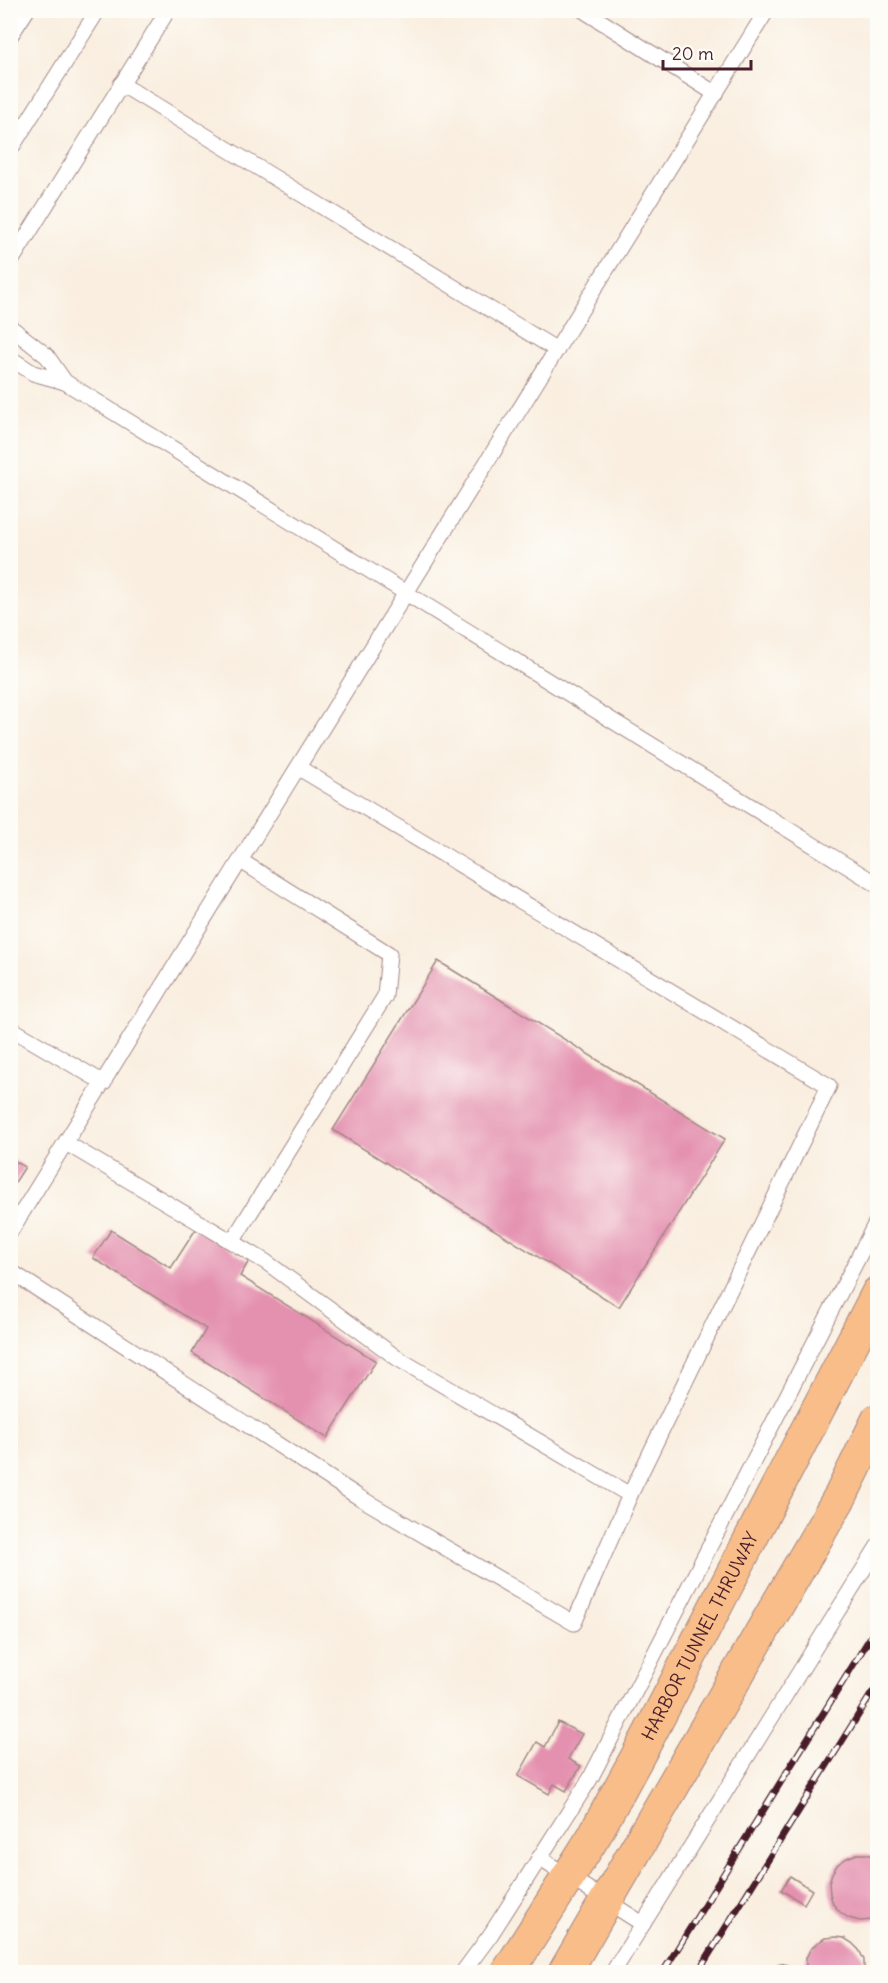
<svg xmlns="http://www.w3.org/2000/svg" width="888" height="1983" viewBox="0 0 888 1983" font-family="Delius,sans-serif">
  <rect width="100%" height="100%" fill="#fdfcf7"/>
  <filter id="ink" filterUnits="userSpaceOnUse"><feTurbulence type="fractalNoise" baseFrequency=".0167" numOctaves="2"/><feDisplacementMap in="SourceGraphic" scale="12" xChannelSelector="R" yChannelSelector="G"/><feConvolveMatrix kernelMatrix="1 2 1 2 8 2 1 2 1" color-interpolation-filters="sRGB"/></filter>
  <filter id="wash" filterUnits="userSpaceOnUse"><feTurbulence type="fractalNoise" baseFrequency=".008" numOctaves="4" result="noise"/><feDisplacementMap in="SourceGraphic" scale="24" xChannelSelector="R" yChannelSelector="G"/><feGaussianBlur stdDeviation="1.35" result="paint"/><feColorMatrix in="noise" values="0 0 0 0 0 0 0 0 0 0 0 0 0 0 0 0 0 1.4 0 .05"/><feComposite in="paint" operator="in"/></filter>
  <g filter="url(#wash)">
    <rect width="100%" height="100%" fill="#f9eedf"/>
    <g id="blocks">
      <g fill="#e490af">
        <path d="M438 961 725 1139 619 1307 333 1130Z"/>
        <path d="M10 1158 25 1167 10 1190Z"/>
        <path d="M196 1229 249 1261 240 1276 376 1361 327 1438 192 1353 206 1329 93 1258 111 1230 171 1268Z"/>
        <path d="M558 1722 582 1734 568 1759 581 1766 566 1791 554 1784 549 1794 518 1776 537 1742 545 1747Z"/>
        <path d="M857 1854H868L878 1858V1917L872 1920 860 1921 849 1918 840 1912 833 1904 830 1894 829 1883 832 1873 838 1864 847 1858Z"/>
        <path d="M790 1876 812 1890 804 1904 781 1890Z"/>
        <path d="M835 1937 844 1938 852 1943 859 1950 864 1960V1972H806V1958L810 1950 817 1943 825 1938Z"/>
        <path d="M780 1963 791 1966 797 1972H766L770 1967Z"/>
      </g>
    </g>
  </g>
  <g filter="url(#ink)">
    <use href="#blocks" fill-opacity="0" stroke="#a28685" stroke-width="1.5"/>
    <g fill="none" stroke-linecap="round" stroke-linejoin="round">
      <g stroke="#a28685" stroke-width="17">
        <g id="service">
          <path d="M583 10 716 94"/>
          <path d="M10 36 27 10"/>
          <path d="M121 84 557 350"/>
          <path d="M10 150 98 10"/>
          <path d="M10 263 168 10"/>
          <path d="M10 327 47 356 65 382 33 373 10 358"/>
          <path d="M65 382 878 885"/>
          <path d="M299 768 829 1086 630 1495"/>
          <path d="M10 1028 104 1083"/>
          <path d="M10 1232 767 10"/>
          <path d="M232 1242 385 996 389 954 241 861"/>
          <path d="M10 1271 357 1496 574 1623 630 1495 397 1358 266 1262 66 1143"/>
          <path d="M539 1858 643 1924"/>
          <path d="M463 1972 491 1934 590 1779 878 1219"/>
          <path d="M613 1972 878 1546"/>
        </g>
      </g>
      <g stroke="#a28685" stroke-width="35">
        <g id="motorway">
          <path id="s1" d="M508 1972 594 1836 648 1737 878 1293"/>
          <path d="M565 1972 841 1495 878 1420"/>
        </g>
      </g>
      <use href="#service" stroke="#fff" stroke-width="15"/>
      <use href="#motorway" stroke="#f8bd89" stroke-width="33"/>
      <g stroke="#4a1f2b" stroke-width="7">
        <g id="rail">
          <path d="M663 1972 878 1625"/>
          <path d="M698 1972 872 1693"/>
        </g>
      </g>
      <use href="#rail" stroke="#fdfcf7" stroke-width="4.5" stroke-dasharray="14" stroke-linecap="butt"/>
    </g>
  </g>
  <g text-anchor="middle" stroke-width="5" stroke-linejoin="round" paint-order="stroke">
    <g font-size="18" fill="#4a1f2b" stroke="#fdfcf7">
      <text dy="6" stroke="none"><textPath href="#s1" startOffset="387">HARBOR TUNNEL THRUWAY</textPath></text>
    </g>
  </g>
  <rect width="888" height="1983" fill="none" stroke="#fdfcf7" stroke-width="36"/>
  <path d="M663 60v9h88v-9" fill="none" stroke="#4a1f2b" stroke-width="3"/>
  <text x="672" y="60" font-size="18" fill="#4a1f2b" stroke="#fdfcf7" stroke-width="4.5" paint-order="stroke">20 m</text>
</svg>
